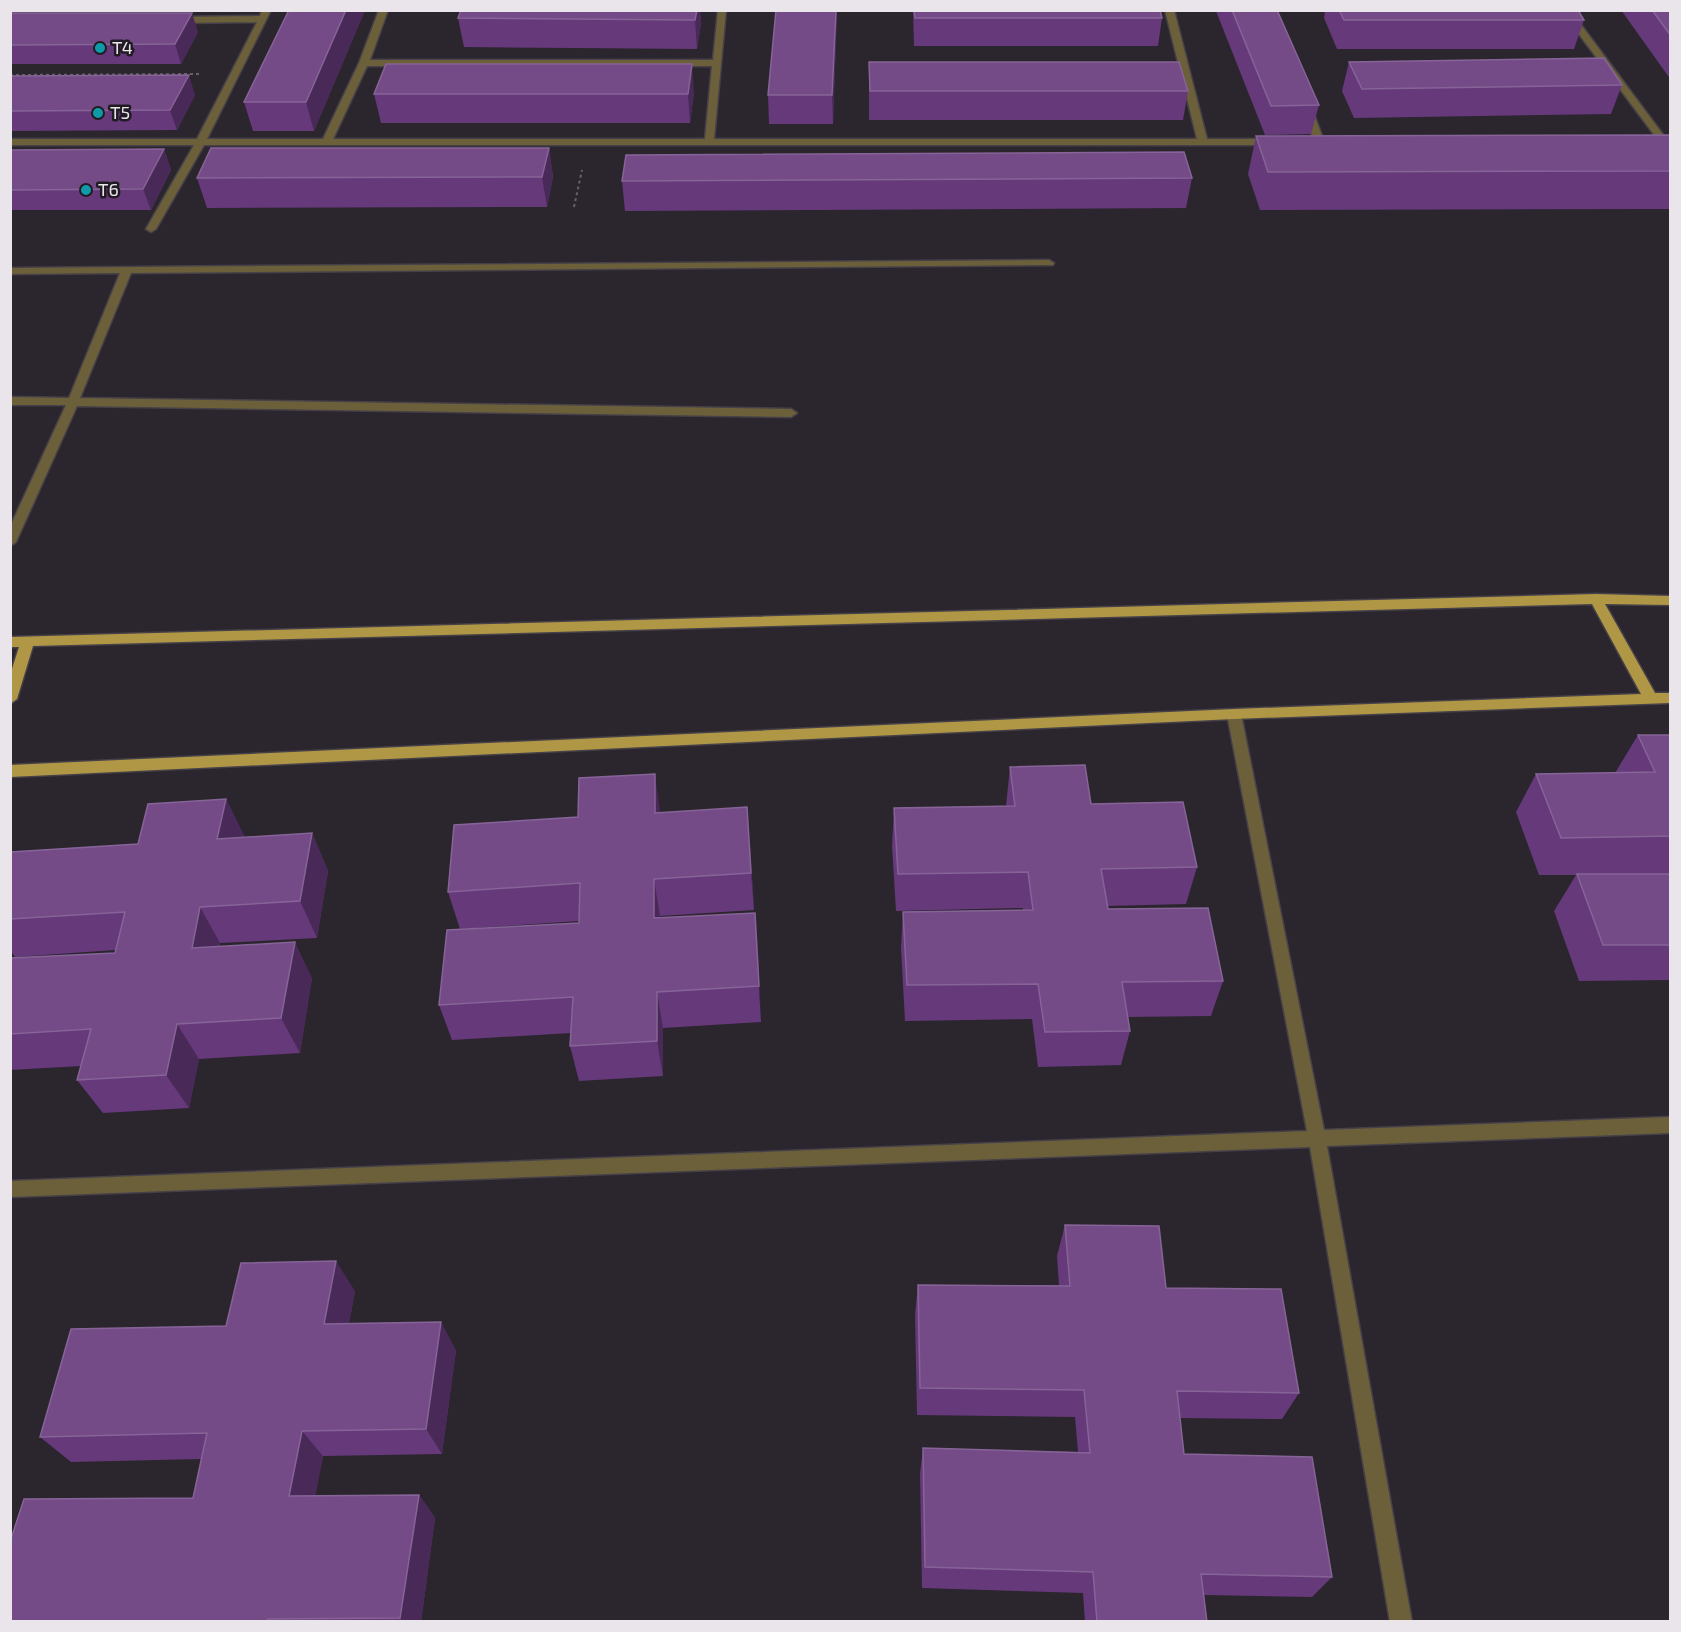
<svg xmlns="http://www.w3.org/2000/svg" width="1681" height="1632" viewBox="0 0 1681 1632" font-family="'Exo 2',sans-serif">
  <rect width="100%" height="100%" fill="#2b252e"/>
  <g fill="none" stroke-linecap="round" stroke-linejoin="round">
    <g stroke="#464048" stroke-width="3">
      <g id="minor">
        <path d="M262 10H271L207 139H323L359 63 379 10H388L370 60H713L718 10H726L714 139H1197L1165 10H1174L1207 139H1273L1278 142 1273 145H204L156 229 151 232 146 229 194 145H10V139H197L257 22 175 23 171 20 175 17 260 16ZM367 66H712L705 139H333Z"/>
        <path d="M1561 10H1570L1667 140V144H1661Z"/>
        <path d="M1307 106 1312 109 1324 141 1322 143 1314 141 1302 109Z"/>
        <path d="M1049 260 1054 263 1053 265 131 273 80 398 791 409 797 413 791 417 77 406 16 542 10 546V527L66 405H10V397L69 398 120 273 10 274V268Z"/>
        <path d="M1234 709 1241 714 1324 1130 1670 1117V1133L1327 1146 1412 1622H1390L1310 1147 10 1197V1181L1307 1131 1227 714Z"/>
      </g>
    </g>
    <g stroke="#464048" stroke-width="3">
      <path id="primary" d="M1596 594 1670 596V605L1605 604 1655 693H1670V703L1234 719 10 777V765L1234 709 1641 694 1592 604 33 646 17 699 10 704V675L19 647H10V637Z"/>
    </g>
    <g stroke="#666169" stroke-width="2" stroke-dasharray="3 3" stroke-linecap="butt">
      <path d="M10 75 201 74"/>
      <path d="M574 207 582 170"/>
    </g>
    <use href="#minor" fill="#6b603a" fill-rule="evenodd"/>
    <use href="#primary" fill="#af9745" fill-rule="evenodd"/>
  </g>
  <g fill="#66397b">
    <path d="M10 10H181L10 11Z"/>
    <path d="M289 10H365L314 131H253L244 102Z"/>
    <path d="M461 10H700L701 23 697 49 464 47 458 18Z"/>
    <path d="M776 10H837L833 124H769L768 95Z"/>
    <path d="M913 10H1160L1162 18 1158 46H914Z"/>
    <path d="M1277 10 1319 105 1311 134 1265 135 1216 11Z"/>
    <path d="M1325 10H1578L1584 20 1574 49H1337L1324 18Z"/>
    <path d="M1621 10H1671V80Z"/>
    <path d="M10 13 198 32 181 64H10Z"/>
    <path d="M869 62 1188 91 1183 120H869Z"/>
    <path d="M1349 62 1622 85 1611 114 1354 118 1342 91Z"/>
    <path d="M10 76 195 95 177 130 10 131Z"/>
    <path d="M694 92 690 123H381L374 94Z"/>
    <path d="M1671 135V209L1260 210 1248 174 1256 136Z"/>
    <path d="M549 148 553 177 547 207 207 208 197 178Z"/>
    <path d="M164 149 171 170 151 210H10V150Z"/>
    <path d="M1192 178 1186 208 625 211 622 181Z"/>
    <path d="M1638 735H1671V980L1579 981 1554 911 1576 875H1539L1516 812 1536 774 1615 773Z"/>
    <path d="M1010 767 1091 804 1197 867 1186 904 1107 906 1108 909 1223 981 1211 1016 1128 1017 1130 1031 1121 1065 1038 1067 1032 1019 905 1021 901 948 903 912 1023 910V908L896 911 892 846 894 808 1006 806Z"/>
    <path d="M226 799 244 836V838L312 833 328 871 317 938 220 943V946L312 978 300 1053 199 1059 189 1108 103 1113 77 1080 81 1066 10 1070V958L115 953V950L15 957 10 950 11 852 138 844Z"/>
    <path d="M660 813 750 845 754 910 660 916V918L755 913 761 1022 663 1028V1076L579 1081 570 1046 571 1033 452 1040 439 1005 579 923V921L460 929 448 892Z"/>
    <path d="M1065 1225 1166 1288 1299 1393 1282 1419 1180 1418 1184 1454 1332 1577 1312 1597 1204 1595 1207 1622H1085L1083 1593 922 1588 920 1473 923 1448 1078 1452 1075 1417 917 1415 915 1314 918 1285H1059L1057 1256Z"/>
    <path d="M355 1291 349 1323 456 1350 442 1454 323 1456 315 1496 419 1495 435 1518 421 1622H10L193 1498 201 1459 71 1462 40 1437 226 1326Z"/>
  </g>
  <g fill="#482957">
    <path d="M346 10H365L314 131 306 102Z"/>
    <path d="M697 10H700L701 23 697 49 695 20Z"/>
    <path d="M836 10H837L833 124 832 95Z"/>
    <path d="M192 13 198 32 181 64 175 44Z"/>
    <path d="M692 64 694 92 690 123 688 94Z"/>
    <path d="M189 75 195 95 177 130 170 110Z"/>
    <path d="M549 148 553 177 547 207 542 177Z"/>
    <path d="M164 149 171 170 151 210 143 189Z"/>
    <path d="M655 774 660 812 661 850 655 813Z"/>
    <path d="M226 799 244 836 236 877 217 839Z"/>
    <path d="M747 807 750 845 754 910 751 873Z"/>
    <path d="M312 833 328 871 317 938 300 901Z"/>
    <path d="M654 879 660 916V955L654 918Z"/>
    <path d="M200 907 220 943 212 984 192 948Z"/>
    <path d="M755 913 758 949 761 1022 759 986Z"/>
    <path d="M295 942 312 978 300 1053 281 1018Z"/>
    <path d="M657 992 663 1028V1076L657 1041Z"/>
    <path d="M177 1024 199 1059 189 1108 166 1075Z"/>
    <path d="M336 1261 355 1291 344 1352 324 1324Z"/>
    <path d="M441 1322 456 1350 442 1454 426 1429Z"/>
    <path d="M302 1431 323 1456 311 1520 289 1496Z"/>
    <path d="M419 1495 435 1518 421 1622H403L400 1618Z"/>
  </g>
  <g fill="#744b87" stroke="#866497" stroke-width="1.5">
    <path d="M289 10H346L306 102H244Z"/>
    <path d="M461 10H697L695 20 458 18Z"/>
    <path d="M776 10H836L832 95H768Z"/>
    <path d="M914 10H1160L1162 18H915Z"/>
    <path d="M1232 10H1277L1319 105 1271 106Z"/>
    <path d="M1339 10H1578L1584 20H1344Z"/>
    <path d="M1652 10H1671V36Z"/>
    <path d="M10 13H192L175 44 10 45Z"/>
    <path d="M1604 58 1622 85 1362 89 1349 62Z"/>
    <path d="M869 62H1179L1188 91H870Z"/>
    <path d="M386 64H692L688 94H374Z"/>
    <path d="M189 75 170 110 10 111V76Z"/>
    <path d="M1671 135V171L1268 172 1256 136Z"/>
    <path d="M211 148H549L542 177 197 178Z"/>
    <path d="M164 149 143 189 10 190V150Z"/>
    <path d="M1184 152 1192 178 622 181 626 155Z"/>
    <path d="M1638 735H1671V836L1561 838 1536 774 1655 772Z"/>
    <path d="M1085 765 1091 804 1183 802 1197 867 1101 869 1108 909 1208 908 1223 981 1122 982 1130 1031 1045 1032 1038 984 907 985 903 912 1033 910 1028 872 898 874 894 808 1015 806 1010 767Z"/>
    <path d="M655 774V813L747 807 751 873 654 879V918L755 913 759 986 657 992V1041L570 1046 573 997 439 1005 447 930 579 923 580 883 448 892 454 825 578 817 579 778Z"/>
    <path d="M226 799 217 839 312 833 300 901 200 907 192 948 295 942 281 1018 177 1024 166 1075 77 1080 91 1029 10 1034V958L115 953 125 912 10 919 11 852 138 844 148 804Z"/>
    <path d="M1577 874H1671V945H1603Z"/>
    <path d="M1065 1225 1159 1226 1166 1288 1281 1289 1299 1393 1177 1391 1184 1454 1312 1457 1332 1577 1201 1574 1207 1622H1097L1093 1572 925 1567 923 1448 1090 1453 1084 1390 920 1388 918 1285 1070 1286Z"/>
    <path d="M336 1261 324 1324 441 1322 426 1429 302 1431 289 1496 419 1495 400 1618 268 1619 267 1622H10V1542L24 1499 193 1498 207 1433 40 1437 71 1329 226 1326 241 1263Z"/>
  </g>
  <g fill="#0f9aa8" stroke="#211b24" stroke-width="2">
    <circle cx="100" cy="48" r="6"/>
    <circle cx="98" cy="113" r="6"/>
    <circle cx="86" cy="190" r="6"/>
  </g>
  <g text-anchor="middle" stroke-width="5" stroke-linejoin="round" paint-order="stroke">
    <g font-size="18" fill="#e9e5eb" stroke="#211b24" text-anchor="start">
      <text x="112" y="54">T4</text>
      <text x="110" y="119">T5</text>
      <text x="98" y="196">T6</text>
    </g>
  </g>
  <rect width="1681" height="1632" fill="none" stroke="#e9e5eb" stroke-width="24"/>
</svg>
